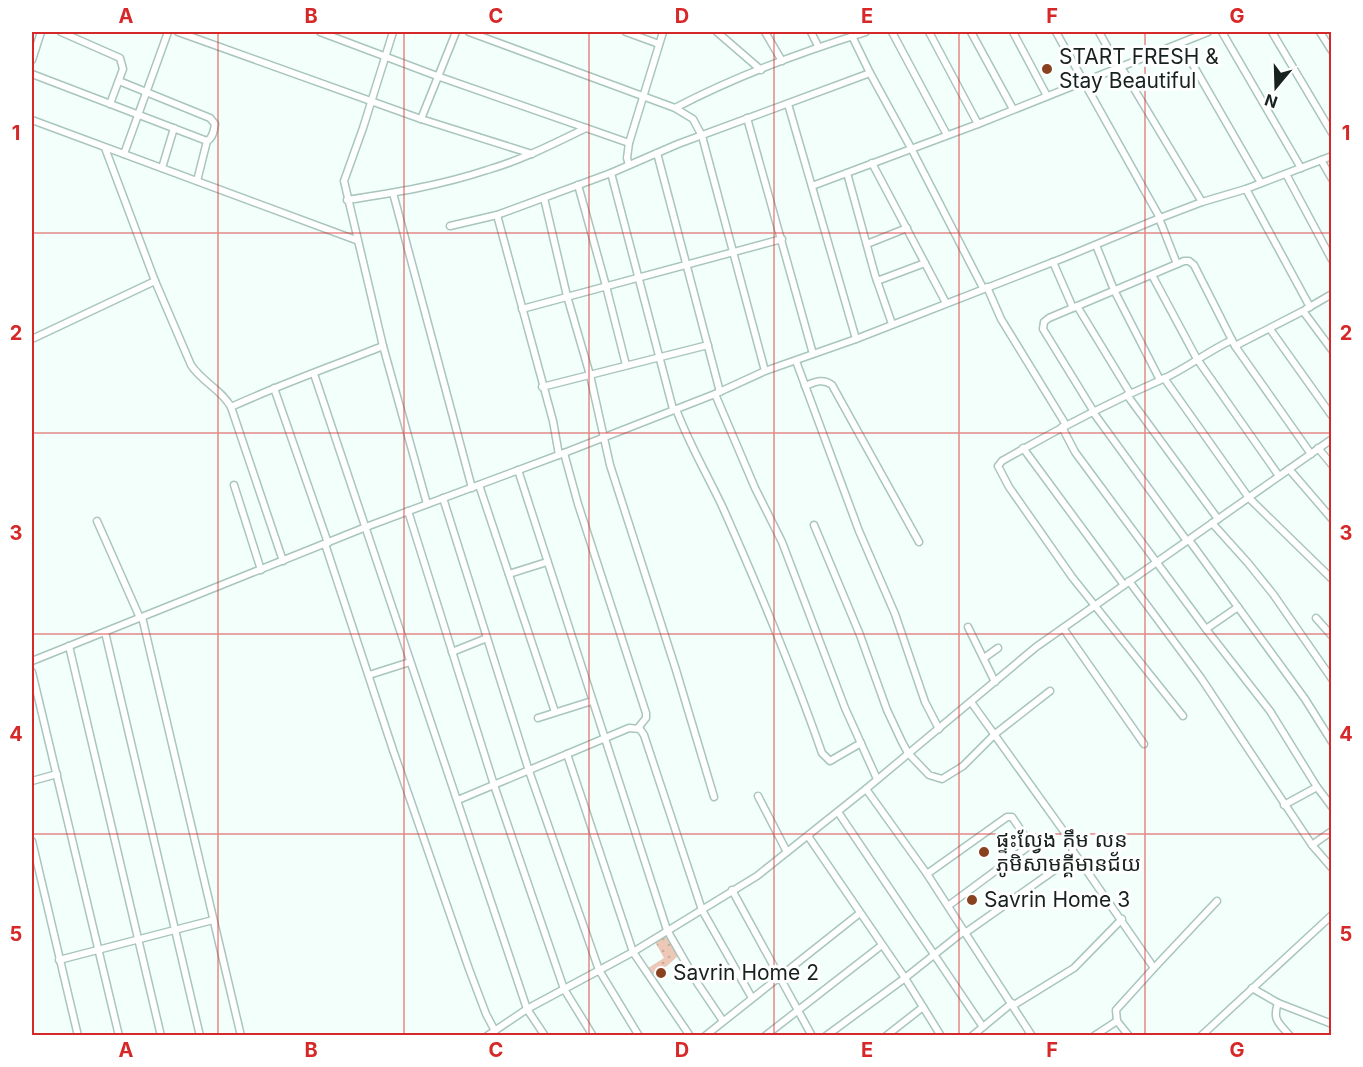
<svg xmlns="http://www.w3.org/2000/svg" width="1363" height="1067" viewBox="0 0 1363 1067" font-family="Inter,'Noto Sans Khmer',sans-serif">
  <defs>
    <pattern id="grass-dots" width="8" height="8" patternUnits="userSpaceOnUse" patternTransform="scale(1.5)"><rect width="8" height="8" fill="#edc8b7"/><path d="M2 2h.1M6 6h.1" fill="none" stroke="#caac9d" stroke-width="1.8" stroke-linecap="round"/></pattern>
  </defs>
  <rect width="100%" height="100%" fill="#f3fffb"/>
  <path fill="url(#grass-dots)" d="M667 930 680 954 667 966 653 974 648 968 664 958 654 940Z"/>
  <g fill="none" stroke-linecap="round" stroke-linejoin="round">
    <g stroke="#a8c5be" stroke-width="9">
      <g id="minor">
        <path d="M61 32 120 58 123 69 110 104"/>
        <path d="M178 32 421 119 532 154"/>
        <path d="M320 32 437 76 629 143"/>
        <path d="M393 32 363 128 344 181 383 346 427 504"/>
        <path d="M469 32 675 108 693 119 702 136 765 371"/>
        <path d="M626 32 659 44"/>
        <path d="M717 32 761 70"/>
        <path d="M765 32 782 61"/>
        <path d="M811 32 818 46"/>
        <path d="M892 32 947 135"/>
        <path d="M929 32 978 124"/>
        <path d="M971 32 1013 109"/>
        <path d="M1013 32 1047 96"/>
        <path d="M1056 32 1160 218"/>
        <path d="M1099 32 1119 68"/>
        <path d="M1222 32 1301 168"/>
        <path d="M1272 32 1332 133"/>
        <path d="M1320 32 1332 51"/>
        <path d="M852 36 870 73"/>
        <path d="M1181 44 1261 183"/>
        <path d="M32 60 41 32"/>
        <path d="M1121 67 1202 202"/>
        <path d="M32 74 207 141 197 181"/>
        <path d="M119 81 210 118 215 124C214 130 213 138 207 141"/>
        <path d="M788 104 856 339"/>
        <path d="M675 108C736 76 801 52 866 32"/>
        <path d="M747 118 813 354"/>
        <path d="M421 119 456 32"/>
        <path d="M32 120 356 240"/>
        <path d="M105 148 155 281 191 365C202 382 222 390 231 407"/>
        <path d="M657 153 720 392"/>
        <path d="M124 154 168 32"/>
        <path d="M1321 160 1332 179"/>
        <path d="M872 163 946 303"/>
        <path d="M629 165 627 158 629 143 663 32"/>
        <path d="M162 168 174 128"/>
        <path d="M611 173 673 409"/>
        <path d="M847 173 875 275 892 324"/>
        <path d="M1286 174 1332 260"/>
        <path d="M578 185 606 286 626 365"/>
        <path d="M812 186 978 124 1208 32"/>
        <path d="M1246 189 1310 307"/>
        <path d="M393 193 472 488"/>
        <path d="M544 198 567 296 590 375 610 465 676 670 714 797"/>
        <path d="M347 200C394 193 442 185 487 170 522 160 553 144 586 128"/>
        <path d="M497 215 553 421 559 455"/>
        <path d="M1159 218 1177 264"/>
        <path d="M450 226 497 215 611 173 678 144 870 73 911 148 983 288"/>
        <path d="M867 244 907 228"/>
        <path d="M1096 245 1114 290 1160 380"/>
        <path d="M1053 262 1073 308"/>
        <path d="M1152 275 1197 359 1279 476"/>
        <path d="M877 281 925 263"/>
        <path d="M987 287 1001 319 1066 425"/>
        <path d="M1077 306 1130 393"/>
        <path d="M522 309 782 239"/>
        <path d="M1306 309 1332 294"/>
        <path d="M1270 329 1332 416"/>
        <path d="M32 339 155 281"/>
        <path d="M1235 346 1303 311 1332 350"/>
        <path d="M796 361 859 531 895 614 925 702 939 729"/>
        <path d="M314 374 527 1009 545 1036"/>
        <path d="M1164 378 1249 498 1332 579"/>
        <path d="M805 386C815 382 823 378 832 385L919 542"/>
        <path d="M542 387 708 345"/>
        <path d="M274 388 328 543"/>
        <path d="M715 394 755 488 782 542 845 708 877 779"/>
        <path d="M1127 395 1218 519"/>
        <path d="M676 409C689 444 707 474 723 508 759 589 793 670 822 753L830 761 861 743"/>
        <path d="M1093 412 1187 541"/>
        <path d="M1094 412 1043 329 1044 322 1049 318 1184 261H1189L1194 265 1235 346 1311 454"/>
        <path d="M1062 427 1075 452 1089 471 1206 629 1270 711 1317 787 1284 805"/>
        <path d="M1023 448 1124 585"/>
        <path d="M1318 448 1332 465"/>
        <path d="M564 453 578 504 646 713V718L638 728"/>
        <path d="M1289 469 1332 519"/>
        <path d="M518 470 667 930 698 984 723 1021"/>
        <path d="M234 485 261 570"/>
        <path d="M479 485 555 712"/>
        <path d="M443 498 529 771 599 970 639 1036"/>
        <path d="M408 511 494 785 564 989 593 1036"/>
        <path d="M97 521 140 618"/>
        <path d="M1212 523 1248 563 1273 594 1332 679"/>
        <path d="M814 525 860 635 887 710 902 742 908 753 929 775 942 779 963 766 995 734 1050 691"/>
        <path d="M1189 540 1305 699 1332 742"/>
        <path d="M325 544 393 750 469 969 486 1014 495 1031"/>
        <path d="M283 561 231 407C281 384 333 366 383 346"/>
        <path d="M509 574 547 562"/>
        <path d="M1129 581 1201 678 1312 845 1332 868"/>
        <path d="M142 617 241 1036"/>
        <path d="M1316 618 1332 636"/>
        <path d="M968 627 995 682"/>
        <path d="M1063 628 1144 744"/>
        <path d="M1206 629 1238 607"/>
        <path d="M105 632 200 1036"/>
        <path d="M69 646 161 1036"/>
        <path d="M452 652 487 638"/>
        <path d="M984 658 998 648"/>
        <path d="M32 661 366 527 564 453 715 394 765 371 856 339 1066 257 1160 218 1202 202 1246 189 1332 156"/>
        <path d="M32 672 119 1036"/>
        <path d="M369 675 410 662"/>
        <path d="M1183 716 1072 577 1009 487 998 466 1002 461C1054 431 1108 403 1163 379 1187 368 1208 351 1232 340"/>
        <path d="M538 718 592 701"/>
        <path d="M567 754 633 952 690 1036"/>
        <path d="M32 781 57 774"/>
        <path d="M1317 787 1332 807"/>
        <path d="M866 789 927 874 1032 1036"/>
        <path d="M758 796 787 852"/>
        <path d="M458 800 629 728 640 729 644 735 702 910 752 998"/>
        <path d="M838 812 983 1027"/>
        <path d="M808 836 905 978 941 1036"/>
        <path d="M32 841 78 1036"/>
        <path d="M1312 845 1332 831"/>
        <path d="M1073 851 1154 968 1116 1010 1117 1021 1129 1036"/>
        <path d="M927 874 1007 817H1012L1029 842V846L948 906"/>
        <path d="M732 890 812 1036"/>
        <path d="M965 933 1066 862 1073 851 1070 840 971 702"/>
        <path d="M59 960 213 920"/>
        <path d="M1154 968 1217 901"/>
        <path d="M1252 988 1278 1003 1332 1024"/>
        <path d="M1278 1003C1272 1020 1279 1023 1290 1036"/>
        <path d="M1014 1005 1074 968 1122 919"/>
        <path d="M487 1036 527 1009 633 952 757 876 866 789 1036 647 1332 439"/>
        <path d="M705 1036 860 913"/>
        <path d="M765 1036 882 945"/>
        <path d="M826 1036 905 978 964 931"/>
        <path d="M886 1036 923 1007"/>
        <path d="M972 1036 1012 1003"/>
        <path d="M1094 1036 1117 1021"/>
        <path d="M1201 1036 1332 915"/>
      </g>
    </g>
    <use href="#minor" stroke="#fff" stroke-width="6"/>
  </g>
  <path fill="none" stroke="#d62828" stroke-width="1.5" stroke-opacity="0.55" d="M218 32V1036M404 32V1036M589 32V1036M774 32V1036M959 32V1036M1145 32V1036M32 233H1332M32 433H1332M32 634H1332M32 834H1332"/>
  <g fill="#89421f" stroke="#fff" stroke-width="2">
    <circle cx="1047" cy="69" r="6"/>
    <circle cx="984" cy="852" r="6"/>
    <circle cx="972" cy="900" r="6"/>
    <circle cx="661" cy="973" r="6"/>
  </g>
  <g text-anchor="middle" stroke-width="6" stroke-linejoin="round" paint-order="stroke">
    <g font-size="21" fill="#172220" stroke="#fff" text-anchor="start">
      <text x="1059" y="64">START FRESH &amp;<tspan x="1059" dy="24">Stay Beautiful</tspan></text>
      <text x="996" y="847">ផ្ទះល្វែង គឹម លន<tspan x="996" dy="24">ភូមិសាមគ្គីមានជ័យ</tspan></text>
      <text x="984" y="907">Savrin Home 3</text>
      <text x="673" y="980">Savrin Home 2</text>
    </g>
  </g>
  <rect width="1363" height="1067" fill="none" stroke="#ffffff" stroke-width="66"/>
  <g transform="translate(1276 87) rotate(199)" stroke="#ffffff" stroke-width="4.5" paint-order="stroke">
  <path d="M0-4.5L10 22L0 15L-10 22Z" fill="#172220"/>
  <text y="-9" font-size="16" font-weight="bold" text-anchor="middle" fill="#172220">N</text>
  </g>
  <rect x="33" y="33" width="1297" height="1001" fill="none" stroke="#d62828" stroke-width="2"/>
  <g font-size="20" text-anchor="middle" font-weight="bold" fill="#d62828">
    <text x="126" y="23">A</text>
    <text x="311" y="23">B</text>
    <text x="496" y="23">C</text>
    <text x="682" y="23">D</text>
    <text x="867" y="23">E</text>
    <text x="1052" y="23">F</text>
    <text x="1237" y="23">G</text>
    <text x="16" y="140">1</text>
    <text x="1346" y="140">1</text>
    <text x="16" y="340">2</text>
    <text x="1346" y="340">2</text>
    <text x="16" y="540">3</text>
    <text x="1346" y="540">3</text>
    <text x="16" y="741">4</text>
    <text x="1346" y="741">4</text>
    <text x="16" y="941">5</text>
    <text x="1346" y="941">5</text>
    <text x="126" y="1057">A</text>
    <text x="311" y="1057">B</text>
    <text x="496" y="1057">C</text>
    <text x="682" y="1057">D</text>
    <text x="867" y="1057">E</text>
    <text x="1052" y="1057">F</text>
    <text x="1237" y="1057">G</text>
  </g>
</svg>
